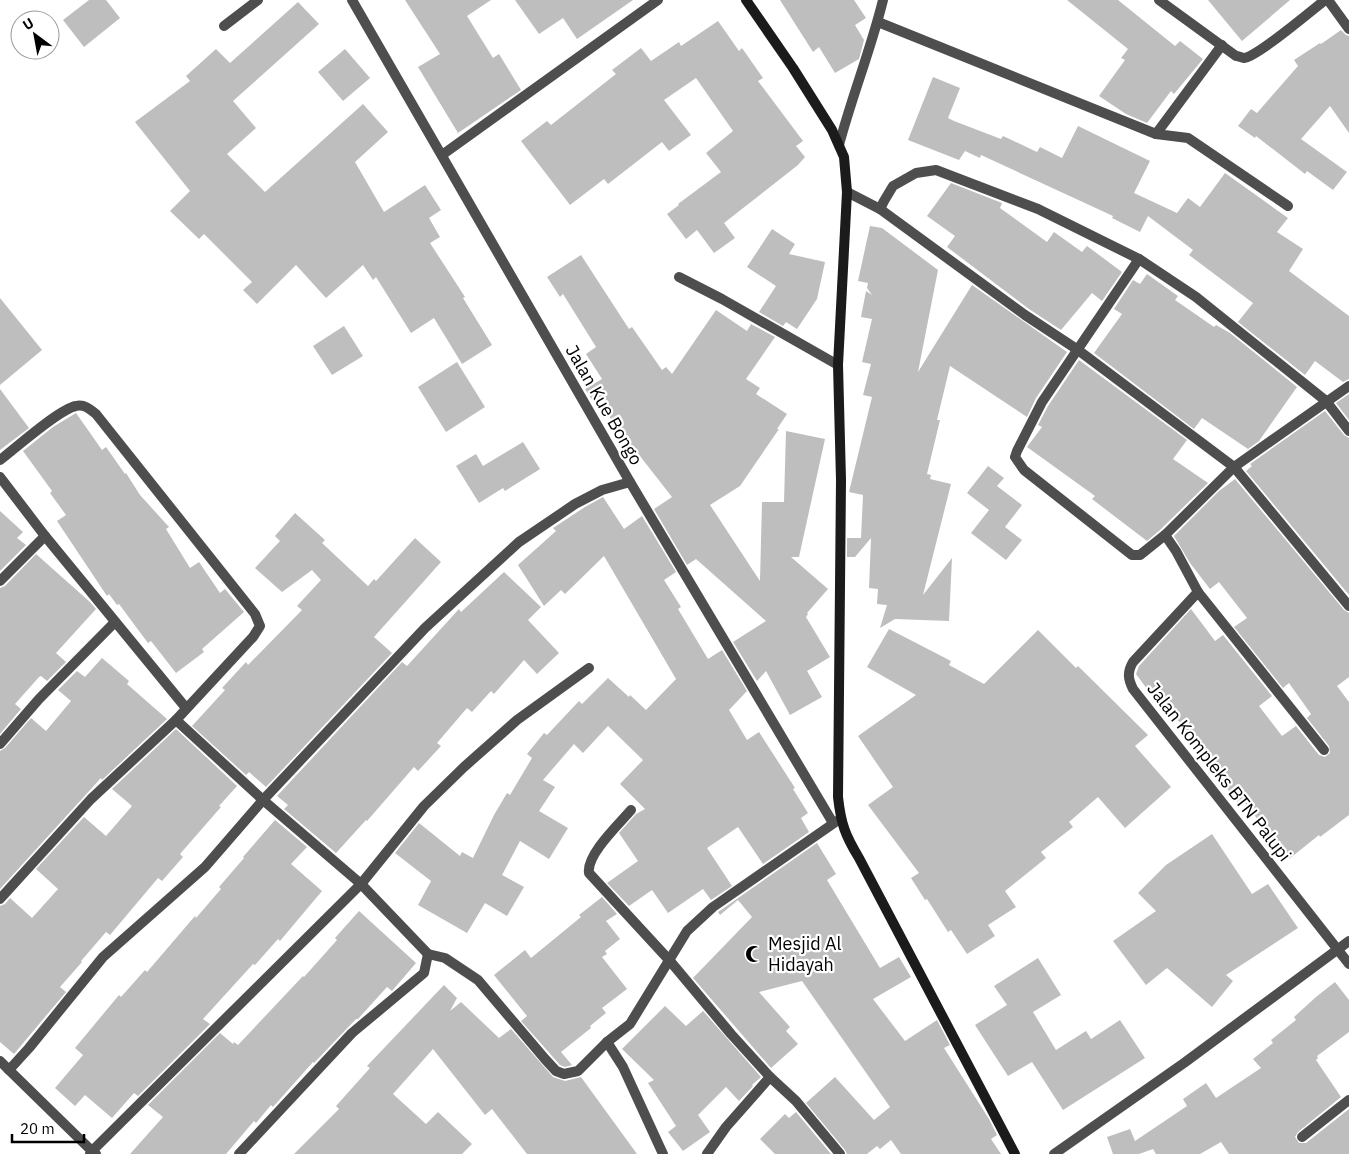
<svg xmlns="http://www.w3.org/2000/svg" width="1349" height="1154" viewBox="0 0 1349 1154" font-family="'IBM Plex Sans',sans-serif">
  <rect width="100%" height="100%" fill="#fff"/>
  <g fill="#bebebe">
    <path d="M89 0H106L120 18 84 47 63 20Z"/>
    <path d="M405 0H491L467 16 493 58 499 54 521 90 458 133 418 67 440 54Z"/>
    <path d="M515 0H633L577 39 563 18 539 34Z"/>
    <path d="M780 0H854L866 18 855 25 864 40 859 59 835 73 819 47 813 52Z"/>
    <path d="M1067 0H1118L1175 46 1180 41 1203 59 1174 94 1171 91 1147 123 1126 114 1099 96 1125 60 1121 58 1128 49Z"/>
    <path d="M1208 0H1290L1242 41Z"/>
    <path d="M298 2 319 24 233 101 256 128 227 154 265 192 363 104 388 132 355 162 384 212 425 185 441 210 429 218 440 237 430 243 465 297 463 298 492 345 462 364 434 318 411 333 376 277 373 280 363 265 326 298 296 265 257 304 243 290 252 282 204 234 199 239 170 211 190 191 135 122 190 81 186 76 216 49 230 63Z"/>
    <path d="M718 21 739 51 742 48 763 78 758 81 803 141 796 146 805 157 798 165 724 223 735 238 714 253 697 230 686 239 667 214 679 205 678 204 721 172 706 153 733 131 696 78 664 100 691 135 669 151 662 142 608 184 604 179 570 205 521 141 547 121 551 125 616 74 612 70 641 48 651 61 679 42 681 46Z"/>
    <path d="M1341 30 1346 35 1349 36V133L1330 106 1301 139 1347 172 1333 190 1307 171 1305 174 1256 136 1255 138 1238 126 1251 109 1257 113 1298 66 1294 60 1320 43 1321 44Z"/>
    <path d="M345 49 370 78 343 101 318 72Z"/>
    <path d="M933 77 960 88 948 118 954 121 1001 139 1003 136 1037 152 1040 147 1062 158 1078 126 1150 161 1134 193 1177 213 1188 198 1200 207 1225 173 1288 218 1277 232 1303 249 1289 271 1349 316V379L1343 382 1315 361 1305 375 1238 322 1253 303 1189 255 1193 250 1148 216 1140 232 1112 218 1113 216 981 155 980 158 965 151 959 160 908 140Z"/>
    <path d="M951 183 1002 203 1000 208 1047 242 1054 232 1082 252 1087 246 1122 272 1102 301 1092 293 1061 330 1029 309 947 247 955 236 927 216Z"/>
    <path d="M870 226 882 228 938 270 918 372 972 285 1067 352 1036 398 1027 417 950 366 937 420H940L927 474 931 475 930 479 951 484 923 595 952 558 949 621 895 619 880 628 887 605 877 604 878 589 869 588 871 538 855 557H847V538H861L863 495 849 492 872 397 863 395 871 364 862 362 872 319 861 317 866 291 872 295 867 288 868 283 858 281Z"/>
    <path d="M772 229 795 244 789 254 825 262 817 299 797 329 786 322 783 326 759 312 776 286 747 267Z"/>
    <path d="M581 255 629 329 632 327 662 370 666 367 672 374 716 310 747 331 751 324 775 337 746 379 760 388 756 394 787 414 777 429H779L740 486 710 505 760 581 762 502H784L786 431 825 439 799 557H791L828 589 807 613 808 614 806 617 830 657 807 671 822 697 790 715 766 671 757 681 733 642 766 621 696 559 687 565 654 509 672 497 600 405 597 407 585 389 602 379 586 354 596 347 563 294 560 297 547 277Z"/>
    <path d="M1147 274 1178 296 1175 300 1214 327 1216 325 1230 333 1297 387 1259 441 1248 449 1202 418 1194 429 1094 353 1122 314 1114 309 1133 280 1140 284Z"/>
    <path d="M0 298 42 350 0 385Z"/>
    <path d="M344 326 363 356 332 375 313 346Z"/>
    <path d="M1079 360 1187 440 1173 459 1208 483 1160 530 1147 541 1092 499 1095 496 1027 447 1042 427 1038 425 1048 406Z"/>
    <path d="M457 362 485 407 446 432 418 387Z"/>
    <path d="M0 389 29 428 0 450Z"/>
    <path d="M1349 394V420L1336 403Z"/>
    <path d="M1325 411 1344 435 1349 438V595L1246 471 1252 466 1250 464Z"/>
    <path d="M76 413 102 450 106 447 125 474 126 473 140 495 169 527 166 529 190 568 199 562 220 593 225 589 244 612 202 649 204 652 176 673 151 641 148 643 119 604 117 605 109 594 107 596 57 521 66 515 50 493 52 491 23 451 53 427Z"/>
    <path d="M523 442 540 469 505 491 503 488 479 503 456 466 476 454 483 466Z"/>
    <path d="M988 466 1004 478 997 486 1022 505 1005 527 1022 540 1006 560 971 533 989 510 967 493Z"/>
    <path d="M1235 479 1344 610 1349 613V677L1337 686 1349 702V815L1320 837 1319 835 1289 859 1244 802 1240 806 1220 779 1222 778 1177 719 1172 723 1136 674 1139 666 1191 609 1215 641 1223 635 1272 696 1259 706 1282 736 1296 726 1319 755 1325 757 1330 753 1329 746 1307 718 1311 714 1289 683 1283 688 1234 627 1247 618 1219 582 1210 589 1190 563 1174 536 1219 491Z"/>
    <path d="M603 497 624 529 642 516 676 572 664 580 681 607 678 609 708 659 722 650 747 691 729 710 747 740 759 732 795 788 793 789 808 813 801 818 809 832 763 864 738 827 707 848 732 886 711 900 703 889 668 913 652 890 629 906 607 883 638 861 619 833 636 814 645 809 620 784 643 760 608 726 583 753 574 744 543 780 555 787 539 811 568 828 549 859 520 841 502 875 524 887 507 916 485 903 467 933 418 905 431 881 395 853 419 823 460 856 462 852 473 858 494 815 507 793 510 795 532 758 527 754 544 733 547 735 579 701 582 704 608 678 629 697 630 695 646 710 676 679 604 556 565 594 561 590 544 606 518 565 556 531 553 528 585 507Z"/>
    <path d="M0 511 23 532 17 538 26 545 0 571Z"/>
    <path d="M295 513 325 540 322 543 368 586 374 579 376 581 415 538 441 562 374 637 392 653 266 787 249 772 246 775 192 726 225 690 222 688 246 662 248 665 302 610 297 606 321 580 312 570 282 592 255 568 280 541 275 536Z"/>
    <path d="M36 554 90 602 96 609 56 653 66 662 47 681 41 676 39 677 15 704 21 709 0 734V588L5 586Z"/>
    <path d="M504 572 541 607 528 620 559 653 537 674 524 660 494 694 491 691 472 712 467 708 437 743 441 746 418 771 414 767 367 821 366 820 336 853 284 809 288 805 277 796 402 662 407 666 459 609 461 612Z"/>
    <path d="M889 629 951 661 949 665 984 684 1038 630 1076 668 1078 666 1148 735 1135 746 1171 787 1125 828 1098 797 1069 822 1073 827 1041 852 1046 858 1005 891 1016 907 988 925 995 936 967 954 951 930 948 932 927 899 925 900 911 878 919 873 868 805 893 787 858 736 916 695 867 667Z"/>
    <path d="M102 658 129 681 127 684 167 719 102 780 101 778 0 889V751L5 748 31 718 46 731 71 701 58 690 77 671 85 677Z"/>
    <path d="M176 729 237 786 219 806 221 807 180 854 183 857 162 881 158 878 110 935 106 932 81 961 82 962 60 987 66 992 14 1054 0 1042V906L5 904 10 898 32 918 58 889 36 869 84 817 106 836 132 806 112 789Z"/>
    <path d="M275 820 307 847 291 864 322 891 280 941 278 939 255 965 253 964 203 1019 210 1024 138 1096 134 1093 112 1118 85 1095 75 1106 55 1088 83 1055 75 1048 119 995 121 997 145 970 147 972 195 916 196 918 221 889 219 887 244 858 243 857Z"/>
    <path d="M1212 834 1252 894 1268 884 1298 928 1226 975 1233 981 1212 1007 1167 968 1146 985 1113 941 1156 911 1138 893 1166 865Z"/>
    <path d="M817 843 836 874 827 880 880 968 899 957 911 977 873 999 905 1041 937 1020 950 1045 944 1048 989 1119 997 1135 991 1139 1001 1154H901L891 1140 880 1149 877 1146 867 1154H847L845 1150 806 1103 835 1077 874 1120 890 1107 802 981 759 992 790 1027 786 1031 798 1044 771 1068 693 978 752 917 738 900 720 915 718 912Z"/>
    <path d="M602 897 617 914 606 921 620 939 605 951 607 954 602 957 627 989 602 1008 606 1013 590 1026 591 1028 561 1052 572 1065 565 1067 560 1065 521 1021 527 1016 494 975 525 950 531 958 581 917 579 915Z"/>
    <path d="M359 911 416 963 392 991 387 987 358 1019H356L314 1063 313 1062 273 1107 271 1105 256 1123 254 1121 226 1154H130L163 1117 148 1105 220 1033 233 1044 234 1042 238 1045 303 976 304 977 337 940 335 938Z"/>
    <path d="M1038 958 1061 995 1033 1012 1056 1050 1086 1031 1091 1039 1120 1020 1145 1058 1063 1110 1032 1062 1008 1076 975 1025 1007 1005 994 986Z"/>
    <path d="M1335 982 1349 1000V1032L1317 1056 1318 1058 1316 1060 1341 1097 1298 1132 1295 1137 1299 1143H1306L1349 1109V1154H1229L1221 1142 1200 1154H1156L1153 1149 1139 1154H1113L1107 1137 1130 1129 1135 1141 1187 1106 1183 1099 1206 1083 1216 1098 1261 1068 1253 1059 1273 1043 1271 1040 1296 1020 1294 1017 1316 997Z"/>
    <path d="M444 985 457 998 450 1011 461 1002 499 1038 511 1029 553 1077 565 1081 581 1077 637 1154H527L492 1109 485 1115 433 1049 393 1094 426 1124 438 1112 472 1144 462 1154H294L339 1109 336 1106 370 1068 367 1066Z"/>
    <path d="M665 1006 686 1026 703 1011 761 1077 752 1085 753 1086 739 1101 726 1087 698 1115 710 1132 683 1151 668 1132 676 1126 648 1083 654 1080 622 1049Z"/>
    <path d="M796 1112 831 1154H775L760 1139 785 1114 789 1118Z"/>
  </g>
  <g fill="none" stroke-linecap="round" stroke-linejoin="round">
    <g stroke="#4e4e4e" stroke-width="10">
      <path d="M352 0 630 482 833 823"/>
      <path d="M1159 0 1236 56C1238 56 1243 58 1244 58 1258 56 1311 11 1325 0"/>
      <path d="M1328 0 1349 29"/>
      <path d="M878 22 1156 134"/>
      <path d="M224 26 258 0"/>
      <path d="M1222 45 1156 134 1188 138 1288 206"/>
      <path d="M839 145C852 96 871 49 883 0"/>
      <path d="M442 155 658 0"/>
      <path d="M847 192 880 209 1025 315 1078 350 1234 467 1349 606"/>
      <path d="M880 209 884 201 893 186 916 173 936 170 1038 209 1139 259 1196 297 1326 401 1349 431"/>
      <path d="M1139 259 1042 402 1017 451 1015 457 1024 470 1132 555H1140L1165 535"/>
      <path d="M679 277 722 299 838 365"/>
      <path d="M0 460C16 448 59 409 76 406 84 404 90 409 96 414L255 614 260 626 253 637 176 720 91 799 0 899"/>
      <path d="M0 477 45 536 186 708"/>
      <path d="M0 581 45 536"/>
      <path d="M1198 592 1133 662C1127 672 1128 679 1133 689L1349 964"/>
      <path d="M176 720 263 800 361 884 428 954 445 958 478 980 545 1059 556 1071 564 1074 578 1071 607 1042 630 1024 687 931 713 907 837 821"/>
      <path d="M0 744 39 699 115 622"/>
      <path d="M1324 750 1198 592 1176 551 1165 535 1234 467 1349 386"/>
      <path d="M631 810C619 824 586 855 589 873L670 961 731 1034 770 1077"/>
      <path d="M607 1042 623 1067 663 1154"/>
      <path d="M0 1061 9 1070"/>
      <path d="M1302 1137 1349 1100"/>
      <path d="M90 1154 92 1151 9 1070 29 1048 103 957 205 867 263 800 425 628 519 542 575 504 602 490 630 482"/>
      <path d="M96 1154 92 1151 361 884 424 806 464 767 517 720 589 668"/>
      <path d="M239 1154 352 1033 424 973 428 954"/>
      <path d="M707 1154 726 1127 770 1077 796 1101 840 1154"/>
      <path d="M1054 1154 1184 1063 1349 941"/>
    </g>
    <path stroke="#1b1b1b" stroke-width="10" d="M746 0 793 68 832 130 844 157 847 192 838 365 841 480 838 797C841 824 845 835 859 858L1015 1154"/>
  </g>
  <defs>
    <g id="mosque-bare" transform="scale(1.35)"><path d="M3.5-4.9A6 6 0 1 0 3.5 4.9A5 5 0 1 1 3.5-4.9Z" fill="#000" stroke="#fff" stroke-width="2.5" paint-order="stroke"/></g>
  </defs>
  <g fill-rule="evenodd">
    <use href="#mosque-bare" x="754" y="954"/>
  </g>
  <g text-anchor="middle" stroke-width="4.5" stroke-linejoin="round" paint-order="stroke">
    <g font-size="18" fill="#000" stroke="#fff">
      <text transform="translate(604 405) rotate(60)" y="6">Jalan Kue Bongo</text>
      <text transform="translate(1219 772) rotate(52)" y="6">Jalan Kompleks BTN Palupi</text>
    </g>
    <g font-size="18" fill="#000" stroke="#fff" text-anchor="start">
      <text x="768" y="950">Mesjid Al<tspan x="768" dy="21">Hidayah</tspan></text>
    </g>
  </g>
  <g transform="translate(35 35) rotate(328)"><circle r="24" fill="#ffffff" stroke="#999999"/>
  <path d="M0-4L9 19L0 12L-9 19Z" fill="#000000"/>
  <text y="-8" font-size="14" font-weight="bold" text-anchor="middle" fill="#000000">U</text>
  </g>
  <path d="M12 1134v8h72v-8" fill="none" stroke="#000000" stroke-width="2.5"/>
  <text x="20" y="1134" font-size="15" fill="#000000" stroke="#ffffff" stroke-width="4" paint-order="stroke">20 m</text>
</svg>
